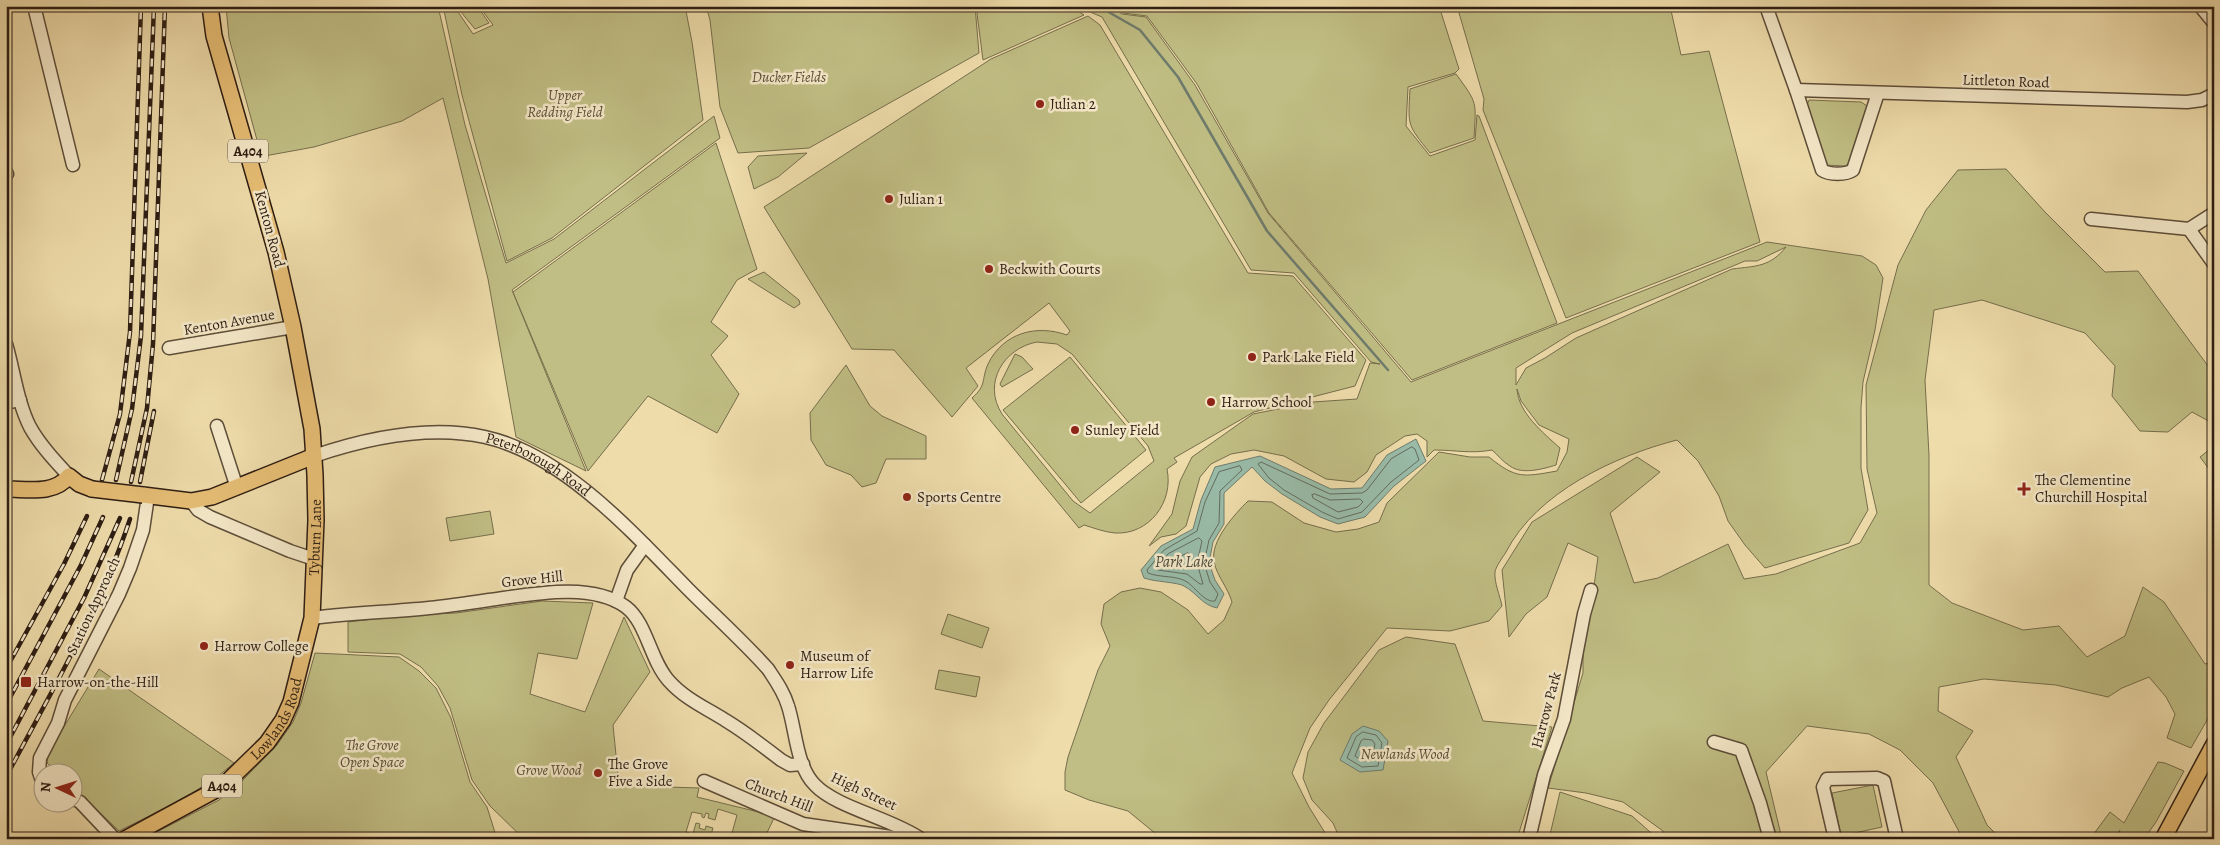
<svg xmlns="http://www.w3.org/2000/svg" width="2220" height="845" viewBox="0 0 2220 845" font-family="Alegreya,serif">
  <rect width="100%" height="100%" fill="#eedcaa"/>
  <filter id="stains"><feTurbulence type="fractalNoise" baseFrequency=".004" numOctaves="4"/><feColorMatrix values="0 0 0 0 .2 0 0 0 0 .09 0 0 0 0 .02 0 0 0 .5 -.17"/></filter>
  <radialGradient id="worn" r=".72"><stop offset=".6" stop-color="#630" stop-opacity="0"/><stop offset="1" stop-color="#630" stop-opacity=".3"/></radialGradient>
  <g fill="#c0be84" stroke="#766e4c" fill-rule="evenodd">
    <path d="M226 6H438L465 125 506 263 554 239 714 116 720 138 512 290 586 471 516 437 488 279 443 98 402 121 314 147 259 157 258 152 260 151 229 38Z"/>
    <path d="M443 6H454L473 34 493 25 479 6H685L692 42 703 120 552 238 507 261 462 95Z"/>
    <path d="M456 6H477L489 23 475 29Z"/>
    <path d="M706 6H975L979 53 809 148 738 153 720 107 710 20Z"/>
    <path d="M976 6H1070L1084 15 983 60Z"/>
    <path d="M1076 6H1110L1122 14 1146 17 1195 85 1268 213 1411 382 1767 242 1862 256 1876 265 1883 278 1875 330 1863 382 1861 408V468L1868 510 1849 543 1765 568 1745 545 1728 521 1719 496 1698 461 1677 440C1615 456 1537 492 1506 552 1503 557 1496 566 1495 572 1494 582 1500 596 1502 606L1489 621 1450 631 1387 628 1329 700 1310 728 1292 773 1309 807 1327 836 1324 839H1162L1128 811 1089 800 1065 790V772L1068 757 1098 670 1110 646 1101 624 1104 604 1121 592 1140 588 1161 592 1188 610 1208 634 1224 620 1232 602C1228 588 1217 576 1214 562 1210 541 1234 515 1248 501L1272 502 1304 523 1336 532 1358 529 1379 522 1387 503 1439 452 1470 457H1489C1516 479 1523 477 1557 471L1567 452 1569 439 1539 425 1521 401 1517 389C1518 412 1543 433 1560 448L1556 465C1543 469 1522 475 1510 466 1503 462 1498 455 1492 450 1470 454 1456 450 1434 450L1427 457V441L1417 434 1405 436 1376 455 1367 472 1354 482 1326 479 1284 456 1254 450 1231 454 1211 464 1200 477 1186 526 1176 534 1161 537 1149 546 1172 514 1180 481 1192 457 1253 414 1313 402 1357 399 1370 363 1380 364 1371 362 1294 273 1251 270 1102 17ZM1786 247C1770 267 1756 266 1732 269L1576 338 1545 358 1526 368 1516 385V368L1572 333 1745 261H1757Z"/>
    <path d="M1112 6H1439L1459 69 1455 73 1408 87 1406 126 1430 156 1475 140 1477 115 1479 116 1557 323 1412 380 1269 213 1197 84 1147 16 1123 13Z"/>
    <path d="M1457 6H1670L1681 55 1709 51 1760 242 1566 318 1483 110 1484 99Z"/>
    <path d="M1088 16 1100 25 1248 273 1293 276 1366 360 1355 386 1254 412 1174 458 1177 462 1167 469C1174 502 1149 535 1115 533 1104 532 1094 528 1084 525L1079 528 972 398C987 385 981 380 988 364 1003 333 1036 324 1067 335L1070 331 1049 303 966 368 978 386 952 417 894 350 852 349 764 207 991 59ZM1037 342 1057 344 1072 354 1148 446 1154 461 1090 513 1073 501 1002 414C982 383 1004 348 1037 342Z"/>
    <path d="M1456 74C1478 104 1476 101 1474 138L1430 153C1407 124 1408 127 1410 89Z"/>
    <path d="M1809 100 1861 102 1867 106 1848 164 1845 166 1825 165 1807 105Z"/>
    <path d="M716 143 757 269 737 280 711 322 728 336 711 355 739 394 717 433 648 396 588 471 513 292Z"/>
    <path d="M807 153 778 177 754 189 748 167 758 156Z"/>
    <path d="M2006 169 2045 212 2105 272 2138 271 2214 374V424L2192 412 2168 432 2140 431 2112 396 2115 366 2085 333 1982 300 1934 310 1925 380 1929 455V585L1952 603 2023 630 2059 626 2087 657 2125 636 2143 587 2164 602 2205 664 2214 662V708L2191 748 2167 738 2175 714 2166 697 2149 677 2122 688 2108 697 2056 685 1984 679 1939 687 1938 711 1973 731 1956 757 1987 825 2001 839H1963L1933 783 1900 750 1869 734 1807 726 1766 772 1782 839H1663V831L1623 802 1586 793 1548 788 1583 673V647L1591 608 1598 557 1568 543 1547 597 1526 614 1509 637 1502 570 1532 522 1637 457 1660 472 1610 513 1634 583 1658 578 1728 544 1744 579 1776 574 1860 543 1877 513 1867 469 1866 385 1898 265 1926 210 1958 170Z"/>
    <path d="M764 272 799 300 800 304 794 308 748 279Z"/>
    <path d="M1015 354 1022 357 1033 369 1002 387 1000 384Z"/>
    <path d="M1070 357 1146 450 1081 503 1003 410Z"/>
    <path d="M846 365 870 406 882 416 926 436V459H886L876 483 862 487 851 475 826 465 811 440 810 413Z"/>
    <path d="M2214 446V465L2209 469 2200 457Z"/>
    <path d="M490 511 494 534 450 541 446 518Z"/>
    <path d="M542 601 593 603 577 659 538 653 530 694 585 712 624 617 650 672 613 725 618 775 636 786 699 788 697 797 775 816 764 839H741V835L732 833 737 815 718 809 715 820 708 818 709 814 706 813 704 818 702 817V814L692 812 686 832 693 834 696 823 700 824 699 828 705 830 706 826 713 828 711 835 715 836 714 839H524L490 806 472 780 450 708 438 686 421 667 400 654 348 652V622L407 615 456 613Z"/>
    <path d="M948 614 989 628 982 648 941 634Z"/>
    <path d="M1406 637 1455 644 1483 721 1552 727 1517 839H1340L1333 823 1312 800 1303 778 1308 752 1324 723 1379 650Z"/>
    <path d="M315 653 399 657 419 671 436 688 451 718 470 782 487 807 497 839H143L219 800 240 783 277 745 293 722 301 703Z"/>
    <path d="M99 669 234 763C200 793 159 811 119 831L73 787 72 772H57L47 763 48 753Z"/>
    <path d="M939 670 980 677 976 697 935 689Z"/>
    <path d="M2158 762 2165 763 2184 771 2156 822 2144 839H2115L2120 830 2113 839H2090L2110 812 2124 823Z"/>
    <path d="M1873 785 1882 827 1841 836 1832 793Z"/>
    <path d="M1560 792 1632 816 1658 839H1549Z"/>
  </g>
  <g fill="#99bca9" stroke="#6e7c6d">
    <path d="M1416 439 1426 461 1394 486 1365 517 1338 524 1320 517 1282 494 1265 481 1252 467 1224 493V524L1213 542 1209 563 1215 580 1224 594 1217 608C1202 605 1197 593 1184 586 1177 582 1155 582 1144 578L1141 570 1161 546 1193 529 1201 500 1215 467 1260 456 1331 489 1362 488 1387 455Z"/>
    <path d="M1363 726 1379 731 1388 741 1383 770 1360 772 1340 760 1352 734Z"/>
  </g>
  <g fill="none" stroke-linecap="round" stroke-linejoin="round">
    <g stroke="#636c5e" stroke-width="1">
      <path d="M1412 447 1415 449 1419 460 1391 482 1362 512 1338 519 1322 512 1284 490 1269 478 1258 464 1261 462 1330 494 1362 493 1367 490 1391 459Z"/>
      <path d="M1240 466 1242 470 1220 491 1219 523 1209 540 1204 563 1210 582 1218 594 1215 601C1205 603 1195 587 1187 582 1177 575 1160 578 1148 573L1147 570 1164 550 1197 531 1205 502 1219 472Z"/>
      <path d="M1315 494 1330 500 1360 499 1363 502 1358 507 1338 512 1313 498 1312 495Z"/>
      <path d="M1199 538 1202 541 1197 563 1203 584H1200L1187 574 1158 570V567L1168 554Z"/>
      <path d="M1188 553 1191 555 1189 566 1172 564 1173 560Z"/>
      <path d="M1363 732 1376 735 1382 743 1378 766 1362 767 1347 758 1356 737Z"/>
      <path d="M1364 739 1372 740 1375 744 1372 760 1363 761 1355 756 1361 741Z"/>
    </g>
    <path stroke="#6e7c6d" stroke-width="2.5" d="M1098 6 1140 30 1178 77 1267 231 1388 370"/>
    <g stroke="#5d4d39" stroke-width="15">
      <g id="minor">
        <path d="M34 6 73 165"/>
        <path d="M1766 6 1796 90 1822 170C1829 175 1846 175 1853 170L1878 93"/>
        <path d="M2200 6 2214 23"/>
        <path d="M1796 90 2187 102 2202 100 2214 94"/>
        <path d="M6 172 7 174"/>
        <path d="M2091 219 2189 229 2214 213"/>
        <path d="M2189 229 2214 264"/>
        <path d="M6 344C14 371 17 401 30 427 40 445 55 461 69 476"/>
        <path d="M169 348 293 327"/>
        <path d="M6 403 20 400"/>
        <path d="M217 426 237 488"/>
        <path id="s1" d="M314 456C367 438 430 425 485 437 563 454 634 534 688 589 715 616 743 641 768 669 776 681 784 692 788 706 796 730 796 766 815 785 837 808 891 818 921 839"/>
        <path d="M191 501 198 510 210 517 290 551 314 559"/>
        <path d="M616 601 627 570 645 545"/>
        <path d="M312 618C351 613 390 612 429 608 449 606 469 603 489 600 528 595 591 581 626 607 647 623 650 660 669 681 685 699 706 708 725 720 745 732 763 746 781 760L790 765 803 764"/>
        <path d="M1714 742 1741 750 1760 803 1770 839"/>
        <path d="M42 781 39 772 40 758 58 723 65 700 119 594 130 568 143 530 148 496"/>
        <path d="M704 781 803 824 905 839"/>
        <path d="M72 798 80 802 115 839"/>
        <path d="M1529 839 1544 775 1564 719 1584 614 1591 590"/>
        <path d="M1835 839 1823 787 1827 779 1877 778 1884 781 1897 839"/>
      </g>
    </g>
    <g stroke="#2d1d13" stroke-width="18">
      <g id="major">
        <path d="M2213 6 2214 7"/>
        <path d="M6 489C28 489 54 495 69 476L79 484 92 489"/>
        <path d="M143 495 191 501 212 497 314 456"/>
        <path id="s2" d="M125 839 223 786 267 743 283 720 291 702 312 618 316 520 315 475 312 429 293 327 276 252 214 36 210 6"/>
        <path d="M2163 839 2214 744"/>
      </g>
    </g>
    <use href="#minor" stroke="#f4e8c8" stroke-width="12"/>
    <use href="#major" stroke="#e7be75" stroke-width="15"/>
    <g stroke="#2d1d13" stroke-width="4.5">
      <g id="rail">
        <path d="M102 480 120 414 130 332 141 6"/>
        <path d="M116 480 132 409 141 336 154 6"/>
        <path d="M131 482 147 408 153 344 165 6"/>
        <path d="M140 482 154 411"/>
        <path d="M6 669 64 564 87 516"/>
        <path d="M6 705 81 565 103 517"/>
        <path d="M6 745 84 598 120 518"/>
        <path d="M6 777C51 692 100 610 130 519"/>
      </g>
    </g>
    <use href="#rail" stroke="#f4e8c8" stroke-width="2.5" stroke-dasharray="8" stroke-linecap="butt"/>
    <g stroke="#2d1d13" stroke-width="18" stroke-linecap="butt">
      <path id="major-bridge" d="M92 489 143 495"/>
    </g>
    <use href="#major-bridge" stroke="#e7be75" stroke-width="15"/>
  </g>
  <g fill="#8f2418" stroke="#f4e8c8" stroke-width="2">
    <circle cx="1040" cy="104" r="5"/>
    <circle cx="889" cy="199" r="5"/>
    <circle cx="989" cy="269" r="5"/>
    <circle cx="1252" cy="357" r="5"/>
    <circle cx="1211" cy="402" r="5"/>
    <circle cx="1075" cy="430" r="5"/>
    <path d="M2021.5 481.5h5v5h5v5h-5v5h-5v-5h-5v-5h5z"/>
    <circle cx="907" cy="497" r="5"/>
    <circle cx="204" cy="646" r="5"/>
    <circle cx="790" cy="665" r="5"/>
    <rect x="20" y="676" width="12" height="12" rx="2.5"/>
    <circle cx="598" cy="773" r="5"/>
  </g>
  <g text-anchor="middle" stroke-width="5" stroke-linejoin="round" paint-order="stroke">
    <g fill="#f4e8c8" stroke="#695a49" stroke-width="1">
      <rect x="228" y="139.5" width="40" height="23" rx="4"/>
      <rect x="202" y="774.5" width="40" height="23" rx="4"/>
    </g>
    <g font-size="14" font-weight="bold" fill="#2d1d13">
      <text x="248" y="156">A404</text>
      <text x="222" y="791">A404</text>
    </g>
    <g font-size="15" font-style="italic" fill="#594d35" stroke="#f4e8c8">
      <text x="789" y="82">Ducker Fields</text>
      <text x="565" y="100">Upper<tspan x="565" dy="17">Redding Field</tspan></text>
      <text x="372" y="750">The Grove<tspan x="372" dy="17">Open Space</tspan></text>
      <text x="1405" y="759">Newlands Wood</text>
      <text x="549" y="775">Grove Wood</text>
    </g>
    <g font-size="15" fill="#2d1d13" stroke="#f4e8c8">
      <text transform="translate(2006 81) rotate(2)" y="5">Littleton Road</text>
      <text transform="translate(270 229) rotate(75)" y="5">Kenton Road</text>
      <text transform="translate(229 322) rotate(-10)" y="5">Kenton Avenue</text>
      <text dy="5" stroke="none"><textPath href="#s1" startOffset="234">Peterborough Road</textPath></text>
      <text dy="5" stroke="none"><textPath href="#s2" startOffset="388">Tyburn Lane</textPath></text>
      <text transform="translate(532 579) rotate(-6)" y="5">Grove Hill</text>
      <text transform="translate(93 606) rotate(-65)" y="5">Station Approach</text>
      <text transform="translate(1546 710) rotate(-75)" y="5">Harrow Park</text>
      <text dy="5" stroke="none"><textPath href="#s2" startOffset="199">Lowlands Road</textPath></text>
      <text transform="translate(864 791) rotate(25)" y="5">High Street</text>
      <text transform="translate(779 795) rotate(21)" y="5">Church Hill</text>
    </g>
    <g font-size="15" fill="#2d1d13" stroke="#f4e8c8" text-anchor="start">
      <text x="1050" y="109">Julian 2</text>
      <text x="899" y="204">Julian 1</text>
      <text x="999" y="274">Beckwith Courts</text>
      <text x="1262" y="362">Park Lake Field</text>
      <text x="1221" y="407">Harrow School</text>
      <text x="1085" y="435">Sunley Field</text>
      <text x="2035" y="485">The Clementine<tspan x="2035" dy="17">Churchill Hospital</tspan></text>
      <text x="917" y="502">Sports Centre</text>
      <text x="214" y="651">Harrow College</text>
      <text x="800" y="661">Museum of<tspan x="800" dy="17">Harrow Life</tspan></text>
      <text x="37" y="687">Harrow-on-the-Hill</text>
      <text x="608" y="769">The Grove<tspan x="608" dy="17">Five a Side</tspan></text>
    </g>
    <g font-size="16" font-style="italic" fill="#4d4d40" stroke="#f4e8c8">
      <text x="1184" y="567">Park Lake</text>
    </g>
  </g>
  <rect width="2220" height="845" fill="none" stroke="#eedcaa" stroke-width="25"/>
  <rect x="8" y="8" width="2205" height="830" fill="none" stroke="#2d1d13" stroke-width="2.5"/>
  <rect x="12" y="12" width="2195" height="820" fill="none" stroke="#2d1d13"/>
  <g transform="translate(58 788) rotate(274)"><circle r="24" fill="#f4e8c8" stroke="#a49780"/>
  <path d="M0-4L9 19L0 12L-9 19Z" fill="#8f2418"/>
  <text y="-8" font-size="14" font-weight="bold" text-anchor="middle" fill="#2d1d13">N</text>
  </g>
  <rect width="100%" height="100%" filter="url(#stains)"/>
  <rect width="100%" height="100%" fill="url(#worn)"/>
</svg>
